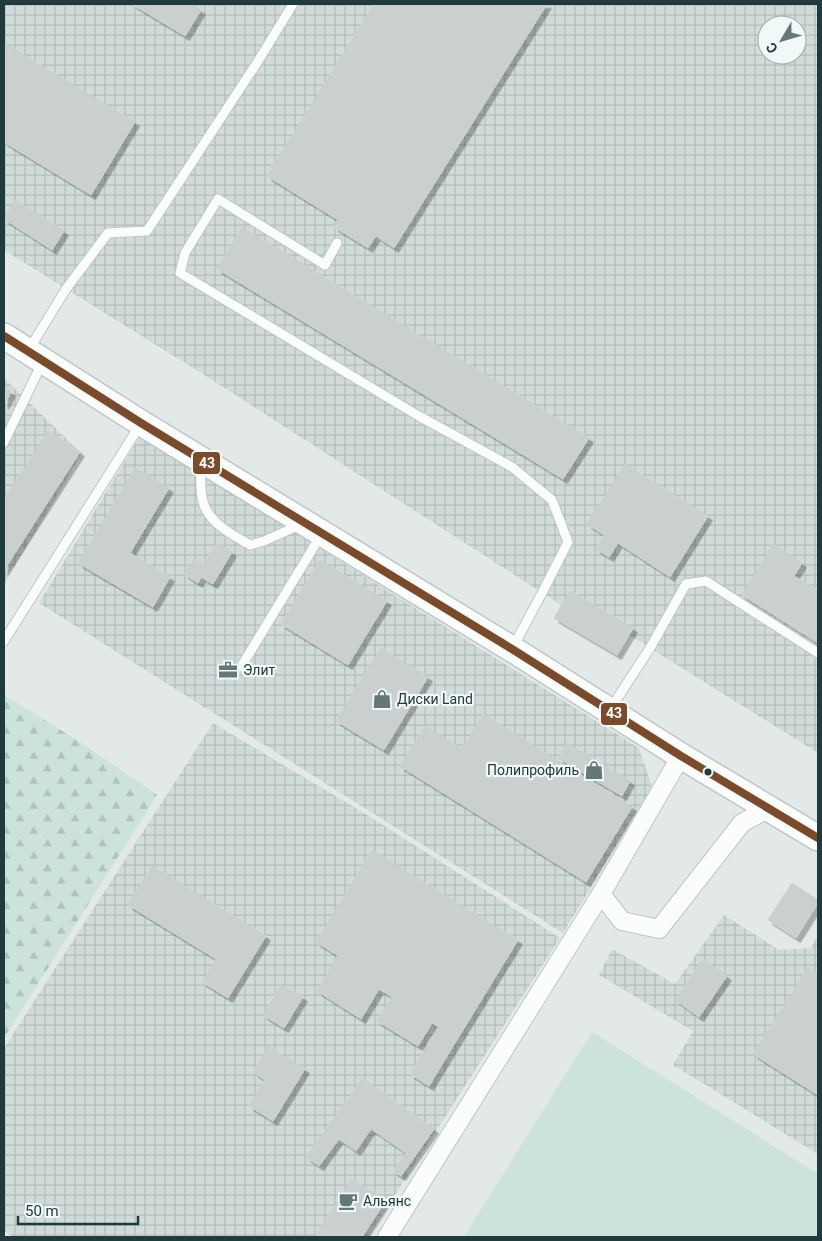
<svg xmlns="http://www.w3.org/2000/svg" width="822" height="1241" viewBox="0 0 822 1241" font-family="Roboto,sans-serif">
  <defs>
    <pattern id="industrial-grid" width="8" height="8" patternUnits="userSpaceOnUse" patternTransform="scale(1.25)"><rect width="8" height="8" fill="#d0dbda"/><path d="M0 4h8M4 0v8" fill="none" stroke="#b2bdbc"/></pattern>
    <pattern id="forest-firs" width="22" height="20" patternUnits="userSpaceOnUse" patternTransform="scale(1.25)"><rect width="22" height="20" fill="#cbe3db"/><path d="M5 1l3.5 6h-7zM16 11l3.5 6h-7z" fill="#aec4bd"/></pattern>
    <filter id="shadow"><feDropShadow dx="4.5" dy="4.5" stdDeviation="0" flood-color="#0004"/></filter>
  </defs>
  <rect width="100%" height="100%" fill="#e3e9e9"/>
  <g fill="url(#industrial-grid)" fill-rule="evenodd">
    <path d="M4 4H818V753L629 635 633 628 570 591 561 605 209 378 4 250ZM767 25H797V55H767Z"/>
    <path d="M4 378 80 452 83 451 4 585Z"/>
    <path d="M140 436 639 748 652 787 563 933 39 603Z"/>
    <path d="M213 723 364 813 560 938 368 1237H13L4 1231V1048Z"/>
    <path d="M724 915 779 950 811 948 818 935V1154L673 1065 693 1031 599 975 612 949 675 984Z"/>
  </g>
  <path fill="#cbe3db" d="M592 1032 818 1174V1237H464Z"/>
  <path fill="url(#forest-firs)" d="M4 695 77 740 157 795 4 1038Z"/>
  <g fill="#cad0cf" stroke="#cbd2d2" filter="url(#shadow)">
    <path d="M132 4H190L201 10 185 36Z"/>
    <path d="M374 4H547L394 248 376 236 368 248 334 227 338 220 267 176Z"/>
    <path d="M4 43 135 122 91 195 4 142Z"/>
    <path d="M15 200 64 231 52 250 4 219Z"/>
    <path d="M242 227 589 438 563 479 217 269Z"/>
    <path d="M4 388 11 392 4 405Z"/>
    <path d="M48 431 80 452 4 570V500Z"/>
    <path d="M625 464 708 516 670 577 618 543 609 557 596 549 604 535 587 524Z"/>
    <path d="M135 468 169 488 112 583 78 563Z"/>
    <path d="M217 543 232 552 213 584 201 577 198 583 184 574 194 559 204 564Z"/>
    <path d="M773 544 802 563 794 576 818 591V643L742 595Z"/>
    <path d="M130 553 170 577 153 607 112 583Z"/>
    <path d="M320 560 387 601 348 665 281 624Z"/>
    <path d="M570 591 633 628 617 655 554 618Z"/>
    <path d="M381 648 428 677 384 750 336 721Z"/>
    <path d="M483 714 632 807 586 882 400 766 425 726 462 749Z"/>
    <path d="M567 743 630 781 622 796 558 758Z"/>
    <path d="M372 850 491 924 441 1005 344 945 337 955 316 942Z"/>
    <path d="M152 866 266 936 228 998 202 982 216 959 128 905Z"/>
    <path d="M792 883 818 900V903L796 938 768 920Z"/>
    <path d="M491 924 518 940 458 1038 432 1023 418 1046 377 1021 392 997 379 989 361 1019 317 991 344 945 441 1005Z"/>
    <path d="M703 959 727 976 699 1017 675 1000Z"/>
    <path d="M808 967 818 974V1095L753 1054Z"/>
    <path d="M281 985 303 997 284 1028 263 1015Z"/>
    <path d="M440 1026 458 1038 429 1086 410 1074Z"/>
    <path d="M268 1046 305 1069 273 1121 249 1106 265 1080 253 1072Z"/>
    <path d="M362 1078 434 1129 401 1176 393 1171 406 1153 341 1108Z"/>
    <path d="M341 1108 371 1129 356 1151 339 1139 319 1166 306 1157Z"/>
    <path d="M352 1179 386 1200 362 1237H315Z"/>
  </g>
  <g fill="none" stroke-linecap="round" stroke-linejoin="round">
    <g stroke="#c0c6c6" stroke-width="11">
      <g id="service">
        <path d="M337 243 325 265 218 199 185 253 180 273 417 415 512 467 552 500 568 542 542 593 513 647"/>
        <path d="M28 351 66 289 108 233 147 231 260 58 293 4"/>
        <path d="M4 442 42 363"/>
        <path d="M201 462C201 474 200 486 202 497 205 521 231 534 250 545L264 541 302 524"/>
        <path d="M4 641 140 425"/>
        <path d="M241 667 321 535"/>
        <path d="M611 708 650 648 686 584 706 581 818 653"/>
      </g>
    </g>
    <g stroke="#c0c6c6" stroke-width="20">
      <g id="minor">
        <path d="M681 756 601 894 622 921 659 929 742 823 769 808"/>
        <path d="M387 1237 601 894"/>
      </g>
    </g>
    <g stroke="#bec7c6" stroke-width="28">
      <path id="secondary" d="M4 336 141 423 512 649 681 756 818 838"/>
    </g>
    <use href="#service" stroke="#fbfcfc" stroke-width="9"/>
    <use href="#minor" stroke="#fbfcfc" stroke-width="18"/>
    <use href="#secondary" stroke="#fbfcfc" stroke-width="25"/>
    <g stroke="#f1f8f7" stroke-width="11">
      <path id="bus-1" d="M4 336 141 423 512 649 681 756 818 838"/>
    </g>
    <use href="#bus-1" stroke="#7a4b2a" stroke-width="8"/>
  </g>
  <defs>
    <g id="office-bare" transform="scale(1.5)"><path d="M-6-3h4V-5.5h4V-3h4V5H-6ZM-1-4.5V-3h2v-1.5ZM-6 0V1H6V0Z" fill="#647879" stroke="#f1f8f7" stroke-width="2.5" paint-order="stroke"/></g>
    <g id="shop-bare" transform="scale(1.5)"><path d="M-5-2.5h2.3a2.7 3.5 0 0 1 5.4 0H5L5.5 6h-11ZM-1.5-2.5h3a1.5 2.3 0 0 0-3 0Z" fill="#647879" stroke="#f1f8f7" stroke-width="2.5" paint-order="stroke"/></g>
    <g id="cafe-bare" transform="scale(1.5)"><path d="M-5.5-4.5H6V0H3Q3 3.5 0 3.5H-2.5Q-5.5 3.5-5.5 0ZM3-3.2v2h1.7v-2ZM-6 4.5H4V6H-6Z" fill="#647879" stroke="#f1f8f7" stroke-width="2.5" paint-order="stroke"/></g>
  </defs>
  <g fill-rule="evenodd">
    <use href="#office-bare" x="228" y="670"/>
    <use href="#shop-bare" x="382" y="699"/>
    <use href="#shop-bare" x="594" y="770"/>
    <use href="#cafe-bare" x="348" y="1201"/>
  </g>
  <circle fill="#203b3d" stroke="#f1f8f7" stroke-width="2" cx="708" cy="772" r="4.5"/>
  <g text-anchor="middle" stroke-width="4.5" stroke-linejoin="round" paint-order="stroke">
    <g font-size="14" fill="#203b3d" stroke="#f1f8f7" text-anchor="start">
      <text x="243" y="675">Элит</text>
      <text x="397" y="704">Диски Land</text>
      <text x="579" y="775" text-anchor="end">Полипрофиль</text>
      <text x="363" y="1206">Альянс</text>
    </g>
  </g>
  <g stroke="#f1f8f7" stroke-width="2">
    <rect x="192" y="451" width="29" height="24" rx="5" fill="#7a4b2a"/>
    <rect x="600" y="702" width="28" height="24" rx="5" fill="#7a4b2a"/>
  </g>
  <g font-size="14" text-anchor="middle" font-weight="bold" fill="#fff">
    <text x="207" y="468">43</text>
    <text x="614" y="718">43</text>
  </g>
  <rect width="822" height="1241" fill="none" stroke="#203b3d" stroke-width="10"/>
  <g transform="translate(782 40) rotate(232)"><circle r="24" fill="#f1f8f7" stroke="#9dacad"/>
  <path d="M0-4L9 19L0 12L-9 19Z" fill="#647879"/>
  <text y="-8" font-size="14" font-weight="bold" text-anchor="middle" fill="#203b3d">С</text>
  </g>
  <path d="M18 1216v8h120v-8" fill="none" stroke="#203b3d" stroke-width="2.5"/>
  <text x="25" y="1216" font-size="15" fill="#203b3d" stroke="#f1f8f7" stroke-width="4" paint-order="stroke">50 m</text>
</svg>
